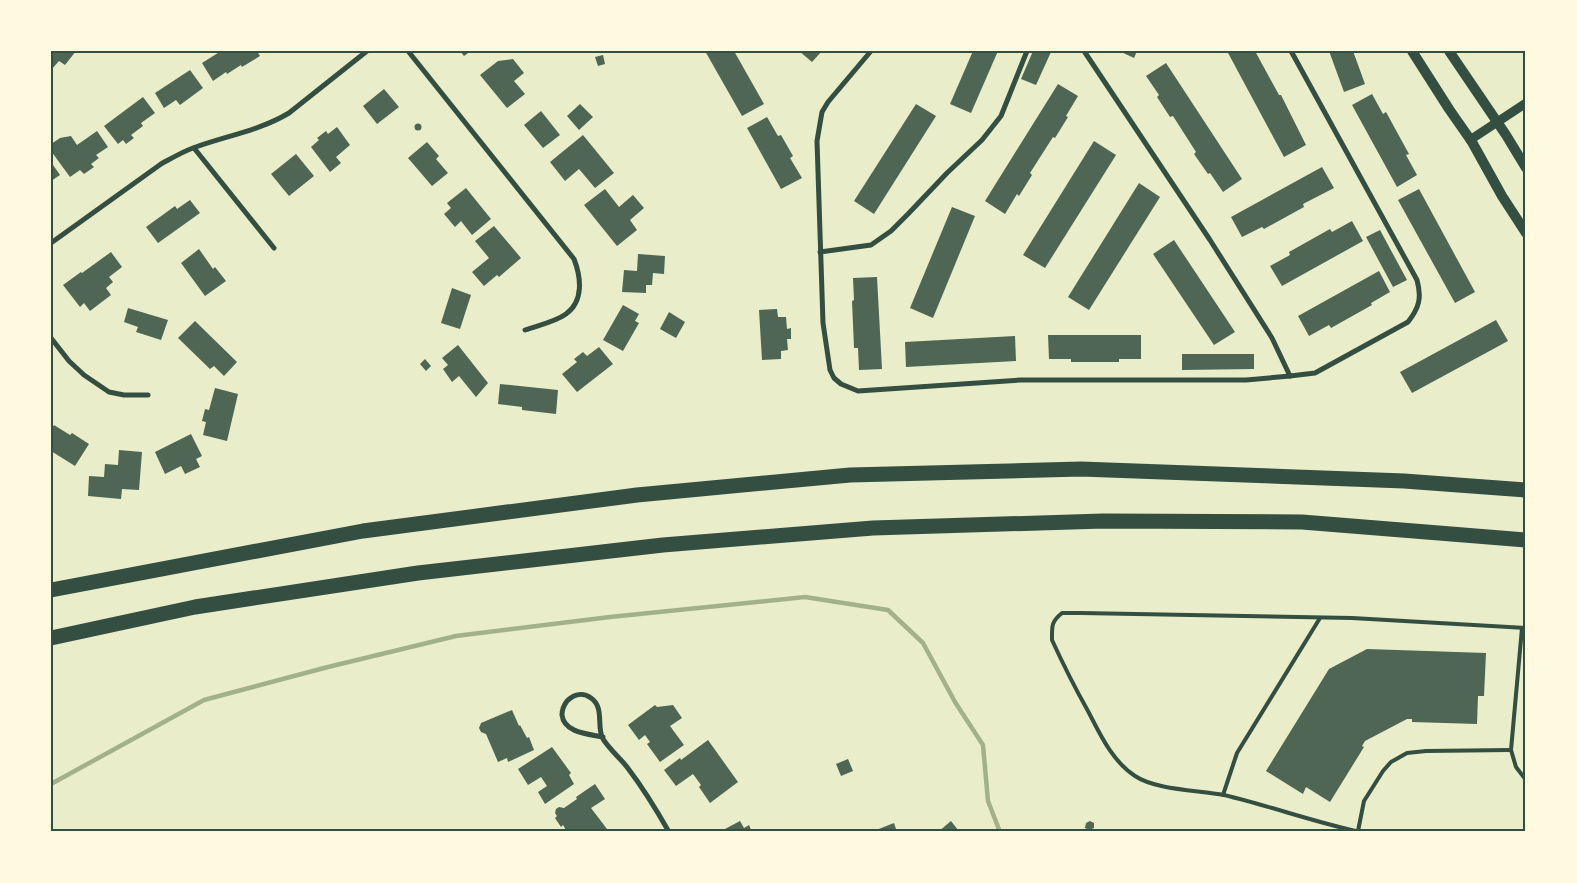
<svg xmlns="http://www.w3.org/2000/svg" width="1577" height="883" viewBox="0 0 1577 883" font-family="'Source Sans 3',sans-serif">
  <rect width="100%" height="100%" fill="#e9edc9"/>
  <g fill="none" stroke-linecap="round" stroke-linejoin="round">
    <path stroke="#a3b18a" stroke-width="4.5" d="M51 784 204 700 328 667 456 636 610 617 805 597 888 610 923 643 955 702 983 745 988 801 1000 832"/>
  </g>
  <g fill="#4f6655">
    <path d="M51 51H76L65 65 59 61 51 70Z"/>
    <path d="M221 51H257L260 56 242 67 241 65 227 74 226 72 213 81 202 63Z"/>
    <path d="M460 51H471L464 56Z"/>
    <path d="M705 51H734L764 104 742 116Z"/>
    <path d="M799 51H822L812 62Z"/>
    <path d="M973 51H998L971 113 950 104Z"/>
    <path d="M1033 51 1051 52 1036 85 1021 79Z"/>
    <path d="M1119 51H1137L1134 58Z"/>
    <path d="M1227 51H1255L1279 95H1281L1306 145 1284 157Z"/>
    <path d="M1329 51H1353L1365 84 1344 92Z"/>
    <path d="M603 55 605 64 598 66 595 57Z"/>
    <path d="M513 59 524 73 514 81 525 94 507 108 480 75 498 61Z"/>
    <path d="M1166 63 1242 179 1223 192 1210 173 1208 174 1194 154 1196 152 1173 116 1170 117 1157 97 1159 95 1146 76Z"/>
    <path d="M190 70 203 88 180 105 176 100 164 108 155 93Z"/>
    <path d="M1058 84 1078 96 1066 116 1068 117 1055 138 1053 137 1030 173 1032 175 1019 196 1017 194 1005 214 985 201Z"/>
    <path d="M384 89 399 107 377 124 363 106Z"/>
    <path d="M1372 94 1383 114 1386 112 1409 154 1406 155 1417 175 1397 187 1352 105Z"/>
    <path d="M143 97 155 113 141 123 143 126 131 135 134 138 126 144 123 140 118 144 104 126Z"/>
    <path d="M580 104 593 117 579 130 567 116Z"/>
    <path d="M916 104 936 116 874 214 854 201Z"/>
    <path d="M541 111 560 135 543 148 524 125Z"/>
    <path d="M767 117 778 136 781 135 793 156 790 158 802 178 781 189 747 128Z"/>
    <circle cx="418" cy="127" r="3.5"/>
    <path d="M337 127 350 145 336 157 341 163 330 172 311 147 319 140 317 138 326 131 328 134Z"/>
    <path d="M97 131 108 147 96 155 99 158 91 164 94 167 84 174 80 170 70 177 51 151V144L60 138 71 136 77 145Z"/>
    <path d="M583 135 614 173 595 188 579 169 565 181 550 162Z"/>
    <path d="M1094 141 1116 155 1045 268 1023 255Z"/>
    <path d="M427 142 439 156 436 159 448 173 432 186 408 158Z"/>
    <path d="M296 154 314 176 289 196 271 174Z"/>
    <path d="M51 162 60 175 51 181Z"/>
    <path d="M1322 167 1334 188 1303 204 1304 207 1264 229 1262 227 1242 237 1231 217Z"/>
    <path d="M1139 183 1160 197 1089 310 1068 297Z"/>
    <path d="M466 188 491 219 472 235 461 221 455 227 444 214 451 208 447 203Z"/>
    <path d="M605 189 619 207 633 195 644 208 630 220 637 230 617 246 584 205Z"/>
    <path d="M1419 189 1475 292 1455 303 1398 200Z"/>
    <path d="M190 200 200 213 158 243 146 227 175 206 177 209Z"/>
    <path d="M952 207 975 216 933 318 910 308Z"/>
    <path d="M1352 221 1363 241 1282 286 1270 266 1290 255 1289 252 1330 229 1332 232Z"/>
    <path d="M494 226 521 258 499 277 497 275 484 286 472 272 489 258 475 241Z"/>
    <path d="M1380 230 1407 280 1393 287 1366 237Z"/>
    <path d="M1174 240 1235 332 1214 345 1153 254Z"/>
    <path d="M199 249 213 269 215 267 226 281 205 296 181 263Z"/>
    <path d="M111 252 122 267 109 277 113 282 106 288 111 295 90 311 84 303 80 307 63 285 81 272 82 273Z"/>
    <path d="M638 254 665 256 664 274 653 273 652 285H646V293L622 292 624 270 637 271Z"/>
    <path d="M1379 271 1390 292 1371 303 1372 305 1331 328 1329 325 1309 336 1298 316Z"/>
    <path d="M877 277 882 369 859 370 858 348H854L852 301 854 300 853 278Z"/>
    <path d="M452 288 471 295 460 329 441 323Z"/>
    <path d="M623 305 639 314 635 321 639 323 623 351 603 340Z"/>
    <path d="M128 308 168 320 161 340 136 332 138 327 124 322Z"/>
    <path d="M777 309 778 317H786L787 329 791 328V339H787L788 350 781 351V359L762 360 759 310Z"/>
    <path d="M669 312 685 322 676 338 660 329Z"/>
    <path d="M1496 320 1508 341 1412 393 1400 372Z"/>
    <path d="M195 321 237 362 224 376 214 366 210 369 178 338Z"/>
    <path d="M1048 335H1141V359H1119V362H1071V359H1049Z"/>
    <path d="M1015 336 1016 361 906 367 905 342Z"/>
    <path d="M458 345 488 383 476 397 459 376 452 382 443 369 448 365 442 358Z"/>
    <path d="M599 347 613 364 577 392 562 374 577 362 574 359 583 352 587 356Z"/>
    <path d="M1182 354H1254V369L1182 370Z"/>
    <path d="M425 359 431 366 426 371 420 364Z"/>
    <path d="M500 384 558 390 556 414 522 410V407L498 404Z"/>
    <path d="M215 388 238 394 227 441 203 435 206 422 202 421 205 409 209 410Z"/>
    <path d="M54 425 70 435 72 433 89 444 75 466 51 451V430Z"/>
    <path d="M191 434 202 456 196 459 200 467 185 474 181 466 165 474 155 452Z"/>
    <path d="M119 450 142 452 139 490 122 489 121 499 88 496 89 476 104 477 105 464 118 465Z"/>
    <path d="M1367 649 1486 653 1484 696H1478L1477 724 1412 722V719H1407L1365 741 1362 746 1364 747 1330 802 1306 787 1303 794 1266 771 1329 669Z"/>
    <path d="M655 705 657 707 673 705 682 718 670 726 684 745 660 762 647 744 650 742 645 735 639 740 628 725Z"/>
    <path d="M512 710 519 726 520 725 527 738 529 737 534 750 508 762 507 758 498 762 486 734 481 732 479 728 481 723Z"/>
    <path d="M708 740 738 782 710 803 699 787 701 785 693 774 676 786 664 770 680 758 681 760Z"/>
    <path d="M552 747 571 773 569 775 574 784 545 804 538 792 547 786 541 777 528 785 518 769Z"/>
    <path d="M848 759 853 771 841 776 836 764Z"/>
    <path d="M595 784 605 799 591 808 607 829 603 832H567L563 825 561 827 555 818 557 816 555 813 556 809 559 807 564 808 577 799 576 797Z"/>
    <path d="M740 821 744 828 749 825 752 832H724L723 830Z"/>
    <path d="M951 821 958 830 956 832H938Z"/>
    <path d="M1090 821 1094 823V828L1089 830 1085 828 1086 823Z"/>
    <path d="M894 823 897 832H871Z"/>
  </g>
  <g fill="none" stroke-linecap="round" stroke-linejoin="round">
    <g stroke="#344e41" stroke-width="4">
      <path d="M1522 628 1511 750 1516 767 1526 780"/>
      <path d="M1223 795 1237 753 1320 618"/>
      <path d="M1358 831 1364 801 1383 771 1391 762 1407 753 1426 751 1511 750"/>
      <path d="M1360 832C1314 822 1270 806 1224 795 1198 790 1156 790 1135 776 1112 761 1100 734 1088 711 1075 688 1063 664 1052 640 1052 626 1051 622 1062 613H1081L1352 618 1526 628"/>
    </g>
    <g stroke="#344e41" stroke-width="5">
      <path d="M408 51 574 259C581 277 584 301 566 314 555 322 539 325 525 330"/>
      <path d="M871 51 828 102 822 112 817 141 823 323 830 370 834 378 841 384 858 391 1020 380H1246L1290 376 1315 373 1408 322C1419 308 1422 298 1417 280L1291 51"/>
      <path d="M1084 51 1210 240 1272 338 1290 376"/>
      <path d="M194 148 274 248"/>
      <path d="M51 243 161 164C172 158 182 152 193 148 225 136 259 131 289 113L367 51"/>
      <path d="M820 252 871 245 891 231 908 214 947 173 982 140 1001 116 1027 51"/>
      <path d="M51 338 69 361 84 375 109 392 124 395H148"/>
      <path d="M603 737C589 734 564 733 562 715 562 709 564 705 567 701 574 694 583 692 591 698 604 707 597 724 602 737 606 746 621 759 627 767 643 788 656 809 669 832"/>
    </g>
    <path stroke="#344e41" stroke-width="9" d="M1470 140 1526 103"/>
    <g stroke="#344e41" stroke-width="10">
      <path d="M1412 51 1449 109 1472 142 1502 196 1526 233"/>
      <path d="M1449 51 1506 135 1526 168"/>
    </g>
    <g stroke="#344e41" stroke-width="15">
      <path d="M51 590 363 531 637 495 850 475 1081 469 1404 481 1526 490"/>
      <path d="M51 638 195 607 418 573 663 545 873 528 1103 521 1302 522 1526 540"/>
    </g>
  </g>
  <rect width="1577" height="883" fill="none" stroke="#fefae0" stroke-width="105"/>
  <rect x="52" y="52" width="1472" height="778" fill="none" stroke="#344e41" stroke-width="2"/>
</svg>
